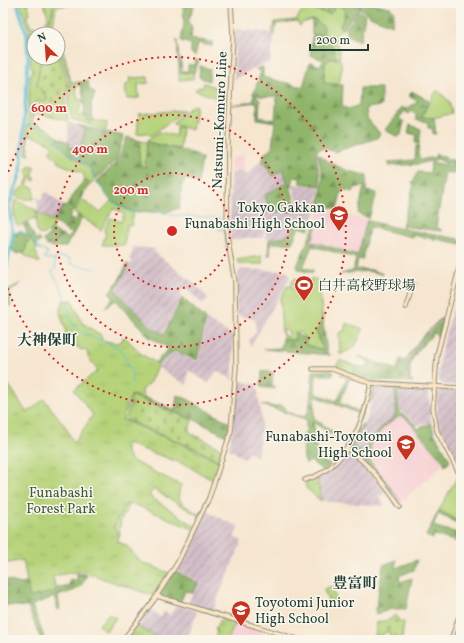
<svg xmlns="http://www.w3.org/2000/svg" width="464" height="643" viewBox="0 0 464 643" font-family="Vollkorn,'Noto Serif JP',serif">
  <defs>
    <pattern id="industrial-furrows" width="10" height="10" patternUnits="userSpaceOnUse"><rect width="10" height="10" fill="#d2bdc7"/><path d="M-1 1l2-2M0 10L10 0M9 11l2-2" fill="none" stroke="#aa9ba2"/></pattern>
    <pattern id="forest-firs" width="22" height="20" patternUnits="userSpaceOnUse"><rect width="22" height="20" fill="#90b56a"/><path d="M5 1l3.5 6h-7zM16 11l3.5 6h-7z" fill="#759458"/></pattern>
    <pattern id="cemetery-stones" width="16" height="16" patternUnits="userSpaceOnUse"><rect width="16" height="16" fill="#b6d37a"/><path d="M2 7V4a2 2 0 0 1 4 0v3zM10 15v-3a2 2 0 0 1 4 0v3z" fill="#9cb66a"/></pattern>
    <pattern id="park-tufts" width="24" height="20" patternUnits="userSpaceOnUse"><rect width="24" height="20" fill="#b6d37a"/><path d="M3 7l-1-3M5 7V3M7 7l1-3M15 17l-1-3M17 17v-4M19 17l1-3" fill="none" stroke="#9cb66a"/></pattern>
  </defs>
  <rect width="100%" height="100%" fill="#fbf7ec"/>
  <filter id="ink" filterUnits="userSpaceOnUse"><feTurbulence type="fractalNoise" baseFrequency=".025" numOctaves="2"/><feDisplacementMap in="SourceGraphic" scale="8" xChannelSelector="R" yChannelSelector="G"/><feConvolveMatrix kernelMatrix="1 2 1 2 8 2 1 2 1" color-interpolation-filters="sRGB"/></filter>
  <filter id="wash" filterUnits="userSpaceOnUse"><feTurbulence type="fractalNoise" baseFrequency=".012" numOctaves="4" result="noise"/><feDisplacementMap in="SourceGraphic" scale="16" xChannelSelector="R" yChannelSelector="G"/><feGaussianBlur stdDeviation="0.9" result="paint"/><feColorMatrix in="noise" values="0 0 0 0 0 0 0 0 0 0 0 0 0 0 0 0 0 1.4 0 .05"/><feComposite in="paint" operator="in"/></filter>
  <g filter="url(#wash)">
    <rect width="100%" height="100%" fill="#f6e6d0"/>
    <g fill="#f7cfd3">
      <path d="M243 154 244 169 230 175V159Z"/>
      <path d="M319 207 367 220 359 255 310 241 311 237 313 238Z"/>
      <path d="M400 416 406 418 414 426 415 430 445 463 400 503 388 484 368 459 371 449 370 444 384 427Z"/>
      <path d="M235 623 264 632 261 640H228Z"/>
    </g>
    <g fill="url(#industrial-furrows)">
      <path d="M235 29 275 33 270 61 252 69 234 80Z"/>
      <path d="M68 122 85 129 80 150 68 147Z"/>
      <path d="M260 161 272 176 282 169 286 181 265 195 267 211 296 212 297 205 293 184 320 187 316 211 311 224 295 218 291 230 288 235 281 236V239H266V230L264 231 263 238H243L230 241V175L242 170 246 176Z"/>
      <path d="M46 192 64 206 53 221 37 212 38 204 36 196 41 200Z"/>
      <path d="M134 247 155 249 154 252 194 283 209 299 203 304 185 288 179 293 182 295 163 333 154 329 116 291 123 277 122 275 133 261 130 259Z"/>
      <path d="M241 269 281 271 288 272 290 277 251 346 249 341 256 333 255 319 236 315 237 275Z"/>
      <path d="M452 311 461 314V341L458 355H461V386L442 384 438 378 440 356Z"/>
      <path d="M207 320 233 336V380L217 371 208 383 188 370 187 385 157 367 173 352 198 362Z"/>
      <path d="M237 380 257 385 262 421 257 457 249 452 245 459 229 449 235 414Z"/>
      <path d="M402 386 423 387 429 393 431 422 416 426 410 418 400 411 397 389Z"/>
      <path d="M379 387 394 389 396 412 394 418 383 426 368 443 364 454 352 446V444L366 422 374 390Z"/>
      <path d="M442 389 461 391V458L458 459 455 458 437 420V394Z"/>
      <path d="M348 451 370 469 397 504 396 507 387 493 379 496 384 506 321 501 317 478 331 470 345 452Z"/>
      <path d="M206 511 239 527 234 537 242 541 212 612 188 604 198 582 176 570Z"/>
      <path d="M177 605 197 611 187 640H166L137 627 150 609 160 617 165 611 170 615Z"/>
    </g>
    <g fill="#b6d37a" stroke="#6a8857">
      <path d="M20 3 28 4 30 14 27 15 30 26 43 28 48 17 44 3H53L51 16 45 28 46 34H34V58H41L37 85 48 99 41 101 33 112 35 113 33 116 32 123 46 128 59 138 58 141 54 140C59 142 61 147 65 150 76 163 90 161 95 180L90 184 85 180 83 173 61 164 49 152 53 146 44 140 28 135 29 155 26 154 27 126H30L28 125 30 75 33 70 31 66 29 30Z"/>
      <path d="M55 3H71V5L56 7 53 26 55 34H49L48 28Z"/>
      <path d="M307 3H315L314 10 330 14 337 4 345 8 344 17 340 26 344 28C334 34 336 41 323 35L324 27 312 20 302 23 300 26 297 21 276 24 275 34 272 33 275 22 296 20Z"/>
      <path d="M337 37 340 57 336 58 330 39Z"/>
      <path d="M58 40 65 56 71 82H80V85L76 86 78 100H83V103L81 104 78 117 83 116 91 123 93 120 107 123 106 130 72 119 68 103 71 84 58 47Z"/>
      <path d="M328 59H340L342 68 339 85 324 84 325 64Z"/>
      <path d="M194 72 193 79 179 80V73Z"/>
      <path d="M148 77V83L138 84 139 98 127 99 125 86 130 82 129 78Z"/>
      <path d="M204 83 228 92V102L195 90 199 87 202 88Z"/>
      <path d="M437 90 449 101 452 113 434 118 421 117Z"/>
      <path d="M193 105 196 106 192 130 173 124V122Z"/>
      <path d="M184 110 151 136 147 133 137 134 139 114Z"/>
      <path d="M177 127 182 128 180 149 151 143 148 140 159 132 176 136Z"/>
      <path d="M141 141 148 143 146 168 140 166 139 151Z"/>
      <path d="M29 166 35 167 32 176 35 177V181L30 179 27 186 34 188V199H22L16 197 17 192 25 185 29 176 26 173Z"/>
      <path d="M15 200 36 210V218L19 226 16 224 13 209Z"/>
      <path d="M82 200 100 212 111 201 133 213 132 225H127L124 245H102L106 233 104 232 110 218 121 222 124 214 116 209 112 210 101 230 74 212Z"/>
      <path d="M37 212 54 222 51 232 39 235 36 227Z"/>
      <path d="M31 239 37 248 35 252 38 255 36 257 40 260 39 263 24 255 27 243Z"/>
      <path d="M262 256V264H240L236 260Z"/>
      <path d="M295 278H296L297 284 299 287 310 286 311 278 317 280 319 285 323 323C314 335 318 338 324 351L305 344 306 338H303L301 332 296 333 295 332V340L283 339V334L287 337 290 334 285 329 282 334 280 299 287 286 289 287 291 285 293 289 296 288 295 285 291 283Z"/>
      <path d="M346 323 363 329 355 347 340 355 339 333 344 331Z"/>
      <path d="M458 476 461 483V523L439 510Z"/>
      <path d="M129 504 120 523 121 524 118 531 121 532 117 541 113 527 125 505Z"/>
      <path d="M332 586 337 601H328L324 589Z"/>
      <path d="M108 614 116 618 106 631 99 625Z"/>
    </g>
    <g fill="url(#forest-firs)" stroke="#58794f">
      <path d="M332 3H362L344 28 340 26 344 17V8L337 5 330 14 326 12Z"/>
      <path d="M363 3C374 3 380 5 390 7L394 12 392 25 372 17 359 8Z"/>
      <path d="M185 4H190L194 6 188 22 192 28 191 39 213 42 212 46 198 43 195 56 191 53V44L181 41 184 23 183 5Z"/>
      <path d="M358 10 365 15 360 41 348 36 345 29 352 21Z"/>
      <path d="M312 20H315L324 27 323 35H312Z"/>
      <path d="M316 35 330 39 336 58 329 59 325 64 324 83 343 85 342 106 348 109 359 105 360 88H381V106L366 108 367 118 380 134 377 138 335 152 324 148 318 149C313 157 322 175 320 186L300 183V178L294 177 291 189 295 204 296 212 269 211 265 195 287 182 283 169 273 176 261 160 265 156 264 154 272 148 275 122 257 119V102L232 105 254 101 253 92 260 100 259 117 275 120 277 96C269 96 259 99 254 92L261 72 256 69 263 67V77L303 87 310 62 320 66 324 60 310 55 312 37Z"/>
      <path d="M177 40 179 59H181L182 71H188V65H194L195 60 199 61 194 72 179 73Z"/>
      <path d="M200 66 210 69 209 81 199 77Z"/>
      <path d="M88 81 89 89 95 93 91 104 93 120 91 123 85 119 87 116 84 117 83 116C87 108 82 91 80 82Z"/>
      <path d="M412 91 429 101 421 117 434 118 436 134H433L432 128H428V122L416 120V114L410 111 408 114 405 111 399 118 404 122 401 135 398 137 385 130 402 107 405 109 418 102 409 96Z"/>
      <path d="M77 125 123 136 117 159 95 180C91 163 78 160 66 151 63 148 61 144 58 141L59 138 70 143 69 147 80 150 85 129Z"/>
      <path d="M410 125 421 129 419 144 415 143 417 135 408 133Z"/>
      <path d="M127 137 141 141 139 151 140 165 145 167 147 141 148 140 151 143 193 153 202 159 198 183 186 179 182 185 179 208 166 212H133L110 200 97 181 118 161Z"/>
      <path d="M419 145 418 153 420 160 435 157 436 154 454 161 461 147V164L445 163 438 159 419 164 389 166V162L415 160 416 146Z"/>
      <path d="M318 154C332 165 349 173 367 175L366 191 377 193 369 218 358 214 364 186 355 188 353 192 342 189 337 209 319 204 323 179Z"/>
      <path d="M431 162 461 168V179L457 174 445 172 436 227 442 230 440 231 402 226 414 184 412 183 418 172 430 173Z"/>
      <path d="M85 180 90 184 71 214 65 230 53 221 64 206 66 207 76 190Z"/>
      <path d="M78 215 82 218 66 247H50L62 235 68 239 71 233 66 231 71 219 75 221Z"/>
      <path d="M296 220 311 225 309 230 299 227 292 243H271L270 255H268L269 240C284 236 290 240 296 220Z"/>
      <path d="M367 220 392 227 459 239 461 244 436 239 435 241 434 239 413 235 412 237 370 227 362 260 358 259 356 269 372 270 383 274 367 271 341 274 353 271 356 258 312 246 303 267 313 270V273L299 270 297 266 314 227H316L313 238H311L310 241 358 255Z"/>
      <path d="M27 222 36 240 39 238 41 241 36 245 30 235 31 239 27 243 25 252 17 254 12 250 14 234 20 232 28 235 23 224Z"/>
      <path d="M52 229 61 235 48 247 43 240 49 236Z"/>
      <path d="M127 264 129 265 115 290 153 329 164 334 182 298 206 319 197 360 174 351 158 364 156 362 169 348 149 337 116 300 105 307 113 298 109 292 118 282Z"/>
      <path d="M22 282 10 292 11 307 7 305 3 310V293C8 288 16 287 22 282Z"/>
      <path d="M322 315 327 353 330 355 263 349 281 348 283 339 295 340V331L302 338H307L305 344 324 351 316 331 320 326V323H323Z"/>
      <path d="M440 319H443C433 324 410 352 406 363 405 366 406 372 405 375L400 376 402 382 371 380 352 375 355 366 365 367 369 363 367 360 359 357V356L397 370 400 359 405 361 420 339Z"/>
      <path d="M443 321 438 338 437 335 434 333C426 342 411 355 410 367H409L410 369V381L413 382H404L401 377H407C407 372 406 365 409 361 416 347 430 330 443 321Z"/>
      <path d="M328 370 334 372 333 375H316L315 393 337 401 347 378 339 374 354 380 349 379 340 403 360 412 364 403H366L360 420V414L315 396 314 418 340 437 338 439 313 422 317 441 315 458 331 465 323 471 311 461 306 464 304 459 303 435 306 433V419L262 405 277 407 278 405 285 407 286 410 294 415 305 417 309 410 313 371Z"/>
      <path d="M262 371 273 372 272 384 276 389 261 387Z"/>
      <path d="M378 385 402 386 397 389 399 412 409 419 418 429 431 423 434 433 450 460 448 464 444 466 445 463 406 418 400 416 384 427 370 444 371 449 368 459 388 484 400 502 378 474 349 449V446L362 424 363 427 352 444 354 448 364 454 369 443 383 426 394 418 396 412 395 389 379 386 374 390 372 400H370L372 389Z"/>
      <path d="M177 395 187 399 230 423 228 437 193 419 143 399 144 397 175 410Z"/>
      <path d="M439 510 461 523V525L438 514 433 526 461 534V543L434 535 433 539 426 536Z"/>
      <path d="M396 560V568L417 560 414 570 399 576 400 582 412 578 406 609H391L375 615 383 565Z"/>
      <path d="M175 571 198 583 193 593 185 591 180 603 161 596 160 594Z"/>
      <path d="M77 573 87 575C80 592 73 590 58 596L60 609 58 610 54 597 32 605 45 640H41L28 607 3 605V579L21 584 53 578 56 587H69L70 579 77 582Z"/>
    </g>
    <g fill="url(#cemetery-stones)" stroke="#6a8857">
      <path d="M315 3H332L326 12 314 10Z"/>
      <path d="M58 53 69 85 65 101 68 121 35 113 32 108 38 100 45 101 48 99 37 85 41 58H58Z"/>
      <path d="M132 396 192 420 189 432 224 450 219 461 199 450 126 420Z"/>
      <path d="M395 615 400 621 404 622 402 639 390 637V633L384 632 383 637 375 636 377 622 389 620Z"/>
    </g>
    <g fill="url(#park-tufts)" stroke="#6a8857">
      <path d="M72 300 82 323 101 335 103 341 117 343 122 341 123 337 127 339 141 354 158 364 149 384 142 390 143 399 131 395 123 420 186 446 221 462 214 481 186 465 126 443V453L132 461 181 485C174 503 185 505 199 514V516L153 489 149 496 195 526 193 529 136 505 128 504 125 505 113 527 118 535 117 541 126 545 141 562 169 573 154 596 81 571 53 576 56 591 30 597 23 560 3 564V376L27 413 44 399 65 426 74 443 93 415 74 390 98 370 88 357 87 351 80 349 66 338 64 334 66 331 60 313 63 301Z"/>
      <path d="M340 360 355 366 352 375 336 369V366Z"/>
      <path d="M317 478 321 501 306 488 305 482Z"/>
      <path d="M220 620 235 623 228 640H214L217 631 215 630Z"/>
      <path d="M137 627 162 639 166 640H126Z"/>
    </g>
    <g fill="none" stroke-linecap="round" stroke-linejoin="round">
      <g stroke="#59c0d6" stroke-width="1">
        <path d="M24 125 34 127 46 133 59 142 67 152 81 160 93 172 95 180 110 200 128 211 133 213 160 212 172 215 219 218 218 229H225L226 248"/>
        <path d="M13 233 20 231 31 236 39 249 48 252 44 258 55 260V269L52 272 61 287 74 327 86 334 121 349 132 373V383"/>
        <path d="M55 260 58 257 70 258 71 264 95 269"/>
      </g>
      <path stroke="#59c0d6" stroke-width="3.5" d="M3 277 6 270 13 235 9 206 21 171 28 60 27 35 17 3"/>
    </g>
  </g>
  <g filter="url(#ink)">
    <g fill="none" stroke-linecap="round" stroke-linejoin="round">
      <g stroke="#8a9282" stroke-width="5.5">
        <g id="secondary">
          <path d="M461 261 437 355 433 408 437 431 461 477"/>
          <path d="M406 307 413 284"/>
          <path d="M313 369H332L371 383 461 388"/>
          <path d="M346 448C369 464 384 483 400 507"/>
          <path d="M305 480C347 468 364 422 371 383"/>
          <path d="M157 596 300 640"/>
          <path d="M123 640 154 600 178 562 209 498 231 431 236 367 235 282 227 236 228 140 233 36 231 3"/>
          <path d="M451 640 461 611"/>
        </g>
      </g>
      <use href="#secondary" stroke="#fee5c5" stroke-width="3.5"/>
    </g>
  </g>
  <g fill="none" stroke="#d62828" stroke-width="2" stroke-dasharray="2 4">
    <circle cx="172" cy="231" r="58"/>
    <circle cx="172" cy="231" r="116"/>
    <path d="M3 189A174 174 0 1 1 3 273"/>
  </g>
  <defs>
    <g id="school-pin" transform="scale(1)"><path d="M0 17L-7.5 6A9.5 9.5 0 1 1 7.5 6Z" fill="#c8321e" stroke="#fbf7ec"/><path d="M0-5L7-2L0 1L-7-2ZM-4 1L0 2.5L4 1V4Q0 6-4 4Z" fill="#fff"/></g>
    <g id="stadium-pin" transform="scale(1)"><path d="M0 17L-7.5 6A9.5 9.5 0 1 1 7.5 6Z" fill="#c8321e" stroke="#fbf7ec"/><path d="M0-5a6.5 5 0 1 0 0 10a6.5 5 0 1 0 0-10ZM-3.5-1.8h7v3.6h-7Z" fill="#fff"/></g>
  </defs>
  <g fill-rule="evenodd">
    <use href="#school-pin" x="339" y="215"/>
    <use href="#stadium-pin" x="304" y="285"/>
    <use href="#school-pin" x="406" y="444"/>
    <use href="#school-pin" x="241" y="610"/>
  </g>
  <g text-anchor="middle" stroke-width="3" stroke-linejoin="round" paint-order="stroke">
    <g font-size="14" fill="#1f3d34" stroke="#fbf7ec">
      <text transform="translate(219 120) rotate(-88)" y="5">Natsumi-Komuro Line</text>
    </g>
    <g font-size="14" fill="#1f3d34" stroke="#fbf7ec" text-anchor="end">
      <text x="325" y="212">Tokyo Gakkan<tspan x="325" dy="16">Funabashi High School</tspan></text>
      <text x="318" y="290" text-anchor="start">白井高校野球場</text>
      <text x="392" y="441">Funabashi-Toyotomi<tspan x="392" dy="16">High School</tspan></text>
      <text x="255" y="607" text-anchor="start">Toyotomi Junior<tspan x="255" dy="16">High School</tspan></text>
    </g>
    <g font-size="14" fill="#3d5b42" stroke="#fbf7ec">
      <text x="61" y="497">Funabashi<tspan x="61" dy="16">Forest Park</tspan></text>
    </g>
    <g font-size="15" font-weight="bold" fill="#1f3d34" stroke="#fbf7ec">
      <text x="47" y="345">大神保町</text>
      <text x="355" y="588">豊富町</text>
    </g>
  </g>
  <circle cx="172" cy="231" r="6" fill="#d62828" stroke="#fbf7ec" stroke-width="2"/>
  <g font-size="12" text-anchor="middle" font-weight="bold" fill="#d62828" stroke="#fbf7ec" stroke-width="3" stroke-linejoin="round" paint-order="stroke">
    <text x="49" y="112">600 m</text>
    <text x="90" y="153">400 m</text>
    <text x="131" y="194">200 m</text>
  </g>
  <rect width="464" height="643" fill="none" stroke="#fbf7ec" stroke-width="16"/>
  <g transform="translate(46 46) rotate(335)"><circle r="19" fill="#fbf7ec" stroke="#a3ada2"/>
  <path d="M0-3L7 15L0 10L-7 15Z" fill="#c8321e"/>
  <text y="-6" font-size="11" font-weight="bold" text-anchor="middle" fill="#1f3d34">N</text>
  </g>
  <path d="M310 44v6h58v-6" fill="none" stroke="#1f3d34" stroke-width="2"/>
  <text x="316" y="44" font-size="12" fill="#1f3d34" stroke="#fbf7ec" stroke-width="3" paint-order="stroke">200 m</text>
</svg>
